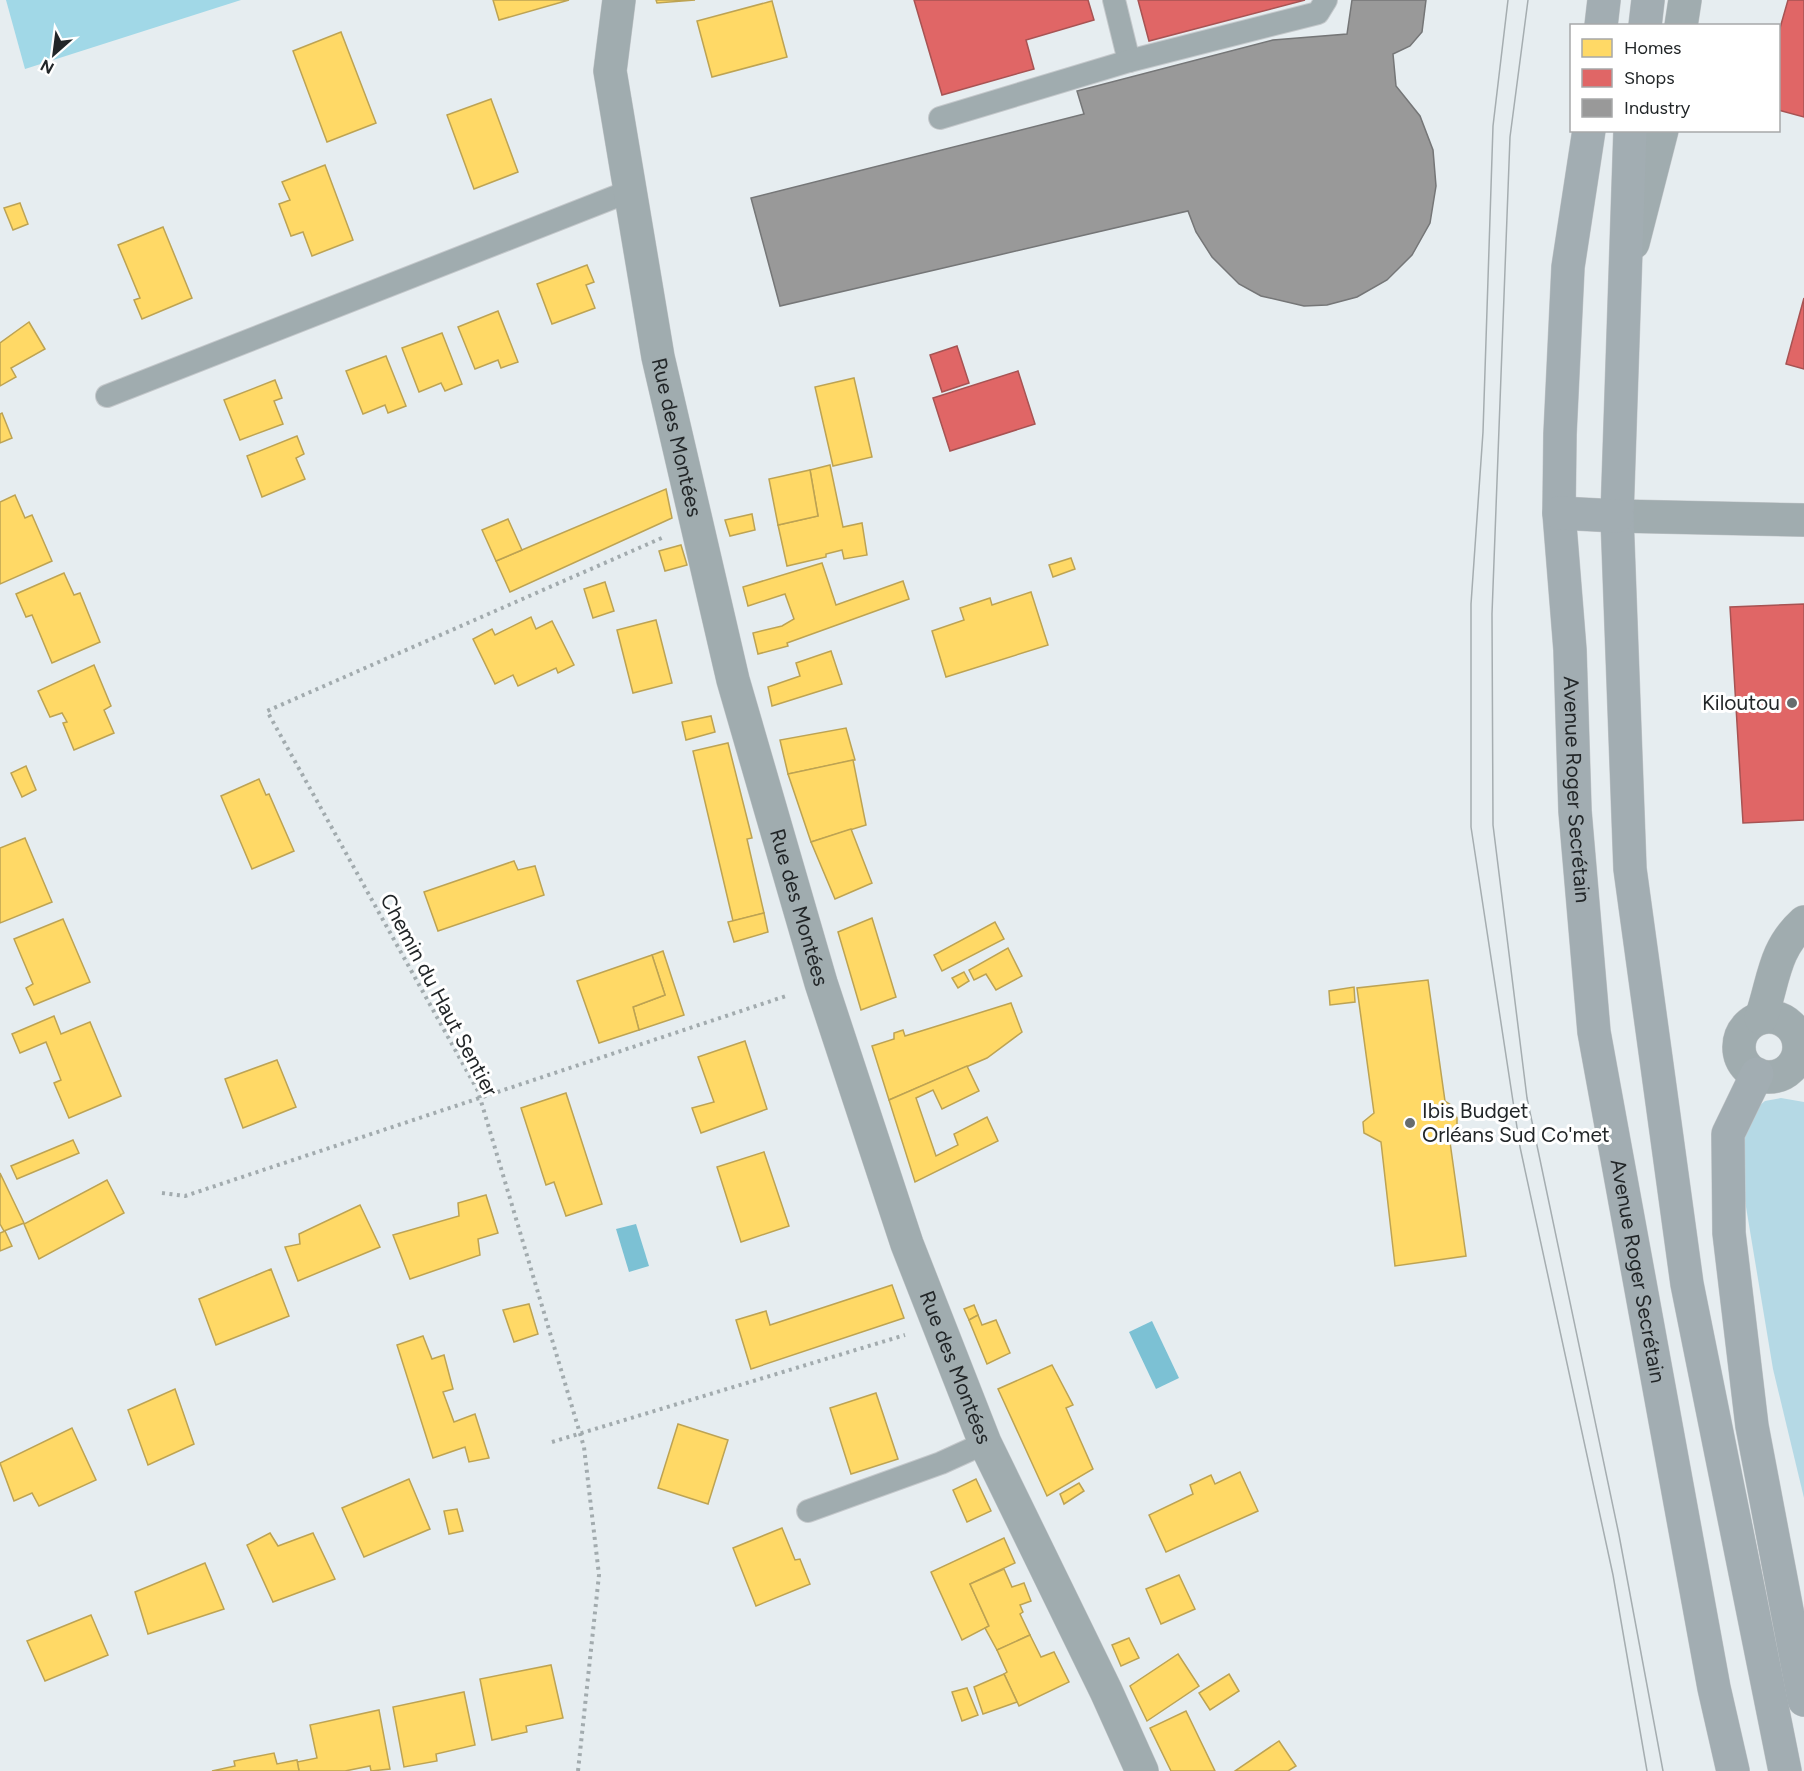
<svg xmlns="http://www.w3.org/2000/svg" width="1804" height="1771" viewBox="0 0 1804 1771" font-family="Figtree,sans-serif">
  <rect width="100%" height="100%" fill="#e6edf0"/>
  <path fill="#b5d9e5" d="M1781 1098 1804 1102V1498L1773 1369 1740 1171 1742 1127 1749 1114 1765 1101Z"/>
  <path fill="#a1d8e7" d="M6 0H241L25 69Z"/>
  <g fill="#7cc1d4">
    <path d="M636 1224 649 1266 629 1272 616 1229Z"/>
    <path d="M1152 1321 1179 1378 1156 1389 1129 1332Z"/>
  </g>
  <g fill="#ffd966" stroke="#bda353" stroke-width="1.5">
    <path d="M493 0H569L499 20Z"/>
    <path d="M656 0H695L657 3Z"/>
    <path d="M772 1 787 57 712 77 697 21Z"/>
    <path d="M341 32 376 123 327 142 293 51Z"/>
    <path d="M491 99 518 172 474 189 447 115Z"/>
    <path d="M325 165 353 240 312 256 303 232 291 236 279 204 290 200 282 182Z"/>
    <path d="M20 203 28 224 13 230 4 208Z"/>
    <path d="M163 227 192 298 142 319 134 300 140 298 118 245Z"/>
    <path d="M587 265 594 282 586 285 595 308 552 324 537 284Z"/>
    <path d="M498 311 518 362 501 368 498 360 475 369 458 327Z"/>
    <path d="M29 322 45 349 11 368 16 377 0 386V343Z"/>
    <path d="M442 333 462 384 445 391 441 383 419 392 402 348Z"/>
    <path d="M386 356 406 406 388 413 385 405 363 414 346 371Z"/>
    <path d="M854 378 872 457 833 466 815 387Z"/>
    <path d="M275 380 282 398 274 401 283 424 240 440 224 400Z"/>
    <path d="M2 413 12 438 0 443V414Z"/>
    <path d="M297 436 304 454 296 458 305 479 262 497 247 456Z"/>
    <path d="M830 465 843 527 862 523 867 555 844 559 842 550 826 554V557L787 566 778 525 818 516 810 470Z"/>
    <path d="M810 470 818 516 778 525 769 479Z"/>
    <path d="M666 489 672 518 510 592 496 561Z"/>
    <path d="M15 495 25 518 32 515 52 561 0 584V502Z"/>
    <path d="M752 514 755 530 730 536 725 520Z"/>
    <path d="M508 519 522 550 496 561 482 530Z"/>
    <path d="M681 545 687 565 665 571 659 551Z"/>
    <path d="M1071 558 1075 569 1053 577 1049 565Z"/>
    <path d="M822 563 836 605 903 581 909 599 787 643 788 646 758 654 753 633 782 626 794 619 785 594 748 606 743 587Z"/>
    <path d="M64 573 74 595 80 593 100 642 52 663 32 615 26 617 16 594Z"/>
    <path d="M605 582 614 611 593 618 584 589Z"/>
    <path d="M1031 592 1048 645 946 677 932 631 964 620 960 608 990 598 992 605Z"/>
    <path d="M531 617 536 629 552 621 574 665 558 673 556 668 518 686 513 675 495 684 473 639 492 629 495 635Z"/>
    <path d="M656 620 672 683 633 693 617 630Z"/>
    <path d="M831 651 842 684 772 706 768 687 800 676 796 663Z"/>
    <path d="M94 665 111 706 104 710 114 733 74 750 63 723 67 722 62 713 50 717 38 691Z"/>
    <path d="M711 716 715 732 686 740 682 722Z"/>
    <path d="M846 728 855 760 788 774 780 740Z"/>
    <path d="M728 743 752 838 747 839 764 913 733 921 693 751Z"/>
    <path d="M853 760 866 825 811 842 788 774Z"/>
    <path d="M26 766 36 790 22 797 11 773Z"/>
    <path d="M259 779 266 795 269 794 294 851 252 869 221 796Z"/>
    <path d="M851 829 872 883 835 899 811 842Z"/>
    <path d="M25 838 52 902 0 923V848Z"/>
    <path d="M514 861 518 870 535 866 544 895 438 931 424 892Z"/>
    <path d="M764 913 768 932 734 942 728 922Z"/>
    <path d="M872 918 896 997 861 1010 838 932Z"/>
    <path d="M63 919 90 982 34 1005 26 988 33 984 14 939Z"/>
    <path d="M995 922 1004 939 942 971 934 955Z"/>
    <path d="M1008 948 1022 976 996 990 986 974 974 980 969 970Z"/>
    <path d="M663 951 684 1015 639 1030 633 1007 665 995 652 955Z"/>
    <path d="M652 955 665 995 633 1007 639 1030 599 1043 577 981Z"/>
    <path d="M964 972 969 981 958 988 952 978Z"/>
    <path d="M1428 980 1445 1101 1451 1105 1457 1118V1124L1449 1135 1466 1256 1395 1266 1381 1142 1364 1133 1363 1122 1374 1113 1357 988Z"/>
    <path d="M1354 987 1355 1002 1330 1005 1329 991Z"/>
    <path d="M1011 1003 1022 1032 987 1058 889 1100 872 1046 894 1039V1033L903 1030 905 1036Z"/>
    <path d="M54 1016 61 1034 90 1022 121 1096 69 1118 54 1083 61 1080 46 1042 20 1053 12 1034Z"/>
    <path d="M745 1041 767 1109 701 1133 692 1108 714 1102 698 1057Z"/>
    <path d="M277 1060 296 1107 243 1128 225 1079Z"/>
    <path d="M967 1066 979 1091 942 1109 933 1090 916 1098 936 1156 958 1145 954 1134 987 1117 998 1141 915 1182 889 1100Z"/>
    <path d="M566 1093 602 1204 566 1216 554 1182 546 1185 521 1108Z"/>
    <path d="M73 1140 79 1153 17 1179 11 1166Z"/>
    <path d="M764 1152 789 1226 741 1242 717 1167Z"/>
    <path d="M0 1173 24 1223 4 1231 0 1224Z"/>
    <path d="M107 1180 124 1213 39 1259 24 1224Z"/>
    <path d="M486 1195 498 1233 478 1239 480 1255 410 1279 393 1235 459 1216 458 1203Z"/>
    <path d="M360 1205 380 1247 298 1281 285 1247 300 1244 299 1234Z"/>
    <path d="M5 1231 12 1246 0 1251V1233Z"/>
    <path d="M271 1269 289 1316 216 1345 199 1299Z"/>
    <path d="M892 1285 904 1318 751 1369 736 1320 766 1311 770 1325Z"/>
    <path d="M529 1304 538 1334 514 1342 503 1310Z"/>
    <path d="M974 1305 978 1315 969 1320 964 1309Z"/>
    <path d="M978 1315 982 1325 996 1320 1010 1353 987 1364 969 1320Z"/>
    <path d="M423 1336 432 1359 444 1355 453 1389 443 1392 454 1422 475 1414 489 1458 469 1462 465 1447 433 1458 397 1345Z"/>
    <path d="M1052 1365 1073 1405 1066 1408 1093 1469 1047 1496 998 1389Z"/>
    <path d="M175 1389 194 1444 148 1465 128 1410Z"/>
    <path d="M876 1393 898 1459 851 1474 830 1408Z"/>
    <path d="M678 1424 728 1440 708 1504 658 1488Z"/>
    <path d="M72 1428 96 1480 39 1506 32 1493 14 1501 0 1463Z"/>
    <path d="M1240 1472 1258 1511 1166 1552 1149 1515 1193 1494 1190 1485 1211 1475 1215 1484Z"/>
    <path d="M409 1479 430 1529 364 1557 342 1508Z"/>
    <path d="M976 1479 991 1511 967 1522 953 1490Z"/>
    <path d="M1079 1483 1084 1491 1064 1504 1060 1494Z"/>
    <path d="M457 1509 463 1531 449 1534 444 1511Z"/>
    <path d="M782 1528 795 1560 800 1559 810 1584 756 1606 733 1548Z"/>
    <path d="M270 1533 278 1546 313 1533 335 1579 273 1602 247 1545Z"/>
    <path d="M1004 1538 1015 1563 970 1584 989 1626 962 1640 931 1572Z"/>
    <path d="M205 1563 224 1609 148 1634 135 1592Z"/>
    <path d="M1004 1569 1012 1587 1024 1583 1031 1601 1020 1605 1023 1612 1020 1614 1030 1635 997 1650 985 1628 989 1626 970 1584Z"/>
    <path d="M1179 1575 1195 1609 1161 1624 1146 1589Z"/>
    <path d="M91 1615 108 1655 45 1681 27 1641Z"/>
    <path d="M1030 1635 1041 1657 1054 1652 1069 1682 1019 1706 1004 1674 1007 1672 997 1650Z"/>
    <path d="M1129 1638 1139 1658 1121 1666 1112 1645Z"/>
    <path d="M1178 1654 1199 1686 1147 1721 1130 1686Z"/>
    <path d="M551 1665 563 1718 526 1726 527 1732 492 1740 480 1679Z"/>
    <path d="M1004 1674 1017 1702 983 1714 974 1687Z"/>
    <path d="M1229 1674 1239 1691 1210 1710 1199 1693Z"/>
    <path d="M967 1688 978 1715 962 1721 952 1692Z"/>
    <path d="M464 1692 475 1745 436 1754 437 1761 404 1767 393 1707Z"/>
    <path d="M379 1710 390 1769 371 1771 370 1766 345 1771H299L297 1762 317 1758 310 1725Z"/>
    <path d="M1186 1711 1215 1771H1171L1150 1728Z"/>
    <path d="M1279 1741 1296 1766 1288 1771H1235Z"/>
    <path d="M274 1753 277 1764 297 1760 299 1771H212L235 1766 234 1761Z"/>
  </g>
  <g fill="#e06666" stroke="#a75353" stroke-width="1.5">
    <path d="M914 0H1088L1094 20 1026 40 1034 69 942 95Z"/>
    <path d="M1138 0H1305L1149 41Z"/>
    <path d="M1788 0H1804V117L1778 110V35Z"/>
    <path d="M1804 298V369L1786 364Z"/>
    <path d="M957 346 969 383 942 392 930 355Z"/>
    <path d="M1018 371 1035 424 950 451 933 398Z"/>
    <path d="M1804 604V820L1743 823 1730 607Z"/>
  </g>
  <path fill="#999" stroke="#757677" stroke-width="1.5" d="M1352 0H1426L1422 32 1410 46 1393 54 1396 86 1420 116 1433 150 1436 186 1430 223 1412 255 1387 280 1357 297 1327 305 1304 306 1261 296 1239 284 1212 257 1196 232 1188 211 780 306 751 198 1084 114 1077 91 1273 40 1347 34Z"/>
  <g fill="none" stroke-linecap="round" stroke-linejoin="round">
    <g stroke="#c4c8cb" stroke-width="24">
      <g id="lane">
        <path d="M1114 0 1129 61"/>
        <path d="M940 118 1129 61 1318 13 1326 0"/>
        <path d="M107 396 630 191"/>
        <path d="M808 1511 941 1463 985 1443"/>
      </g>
    </g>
    <g stroke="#c4c8cb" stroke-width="34">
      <g id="street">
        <path id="s1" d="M619 0 610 71 658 357 733 680 821 983 907 1244 985 1443 1106 1691 1142 1771"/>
        <path d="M1681 26 1685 0"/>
        <path d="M1633 243 1662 130"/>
        <path d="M1617 516 1804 520"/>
        <circle cx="1769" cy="1047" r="30"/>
        <path d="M1761 1018C1774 981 1773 950 1804 922"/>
      </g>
    </g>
    <g stroke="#c4c8cb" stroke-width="34">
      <g id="primary">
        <path d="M1601 26 1604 0"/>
        <path d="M1645 26 1648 0"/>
        <path id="s2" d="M1589 130 1568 267 1560 434 1559 513 1570 650 1575 811 1594 1032 1714 1688 1733 1771"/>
        <path d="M1630 130 1617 516 1630 869 1687 1284 1785 1771"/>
        <path d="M1559 513 1617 516"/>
        <path d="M1757 1074 1728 1134 1729 1233 1752 1426 1804 1700"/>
      </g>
    </g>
    <g stroke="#a2abae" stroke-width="4" stroke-dasharray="3 4.5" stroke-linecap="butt">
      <path d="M162 1193 185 1196 786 996"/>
      <path d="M552 1442 905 1335"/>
      <path d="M578 1771 599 1575 584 1447 478 1091 267 711 664 537"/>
    </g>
    <use href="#lane" stroke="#a0acaf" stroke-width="22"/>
    <use href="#street" stroke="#a0acaf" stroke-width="33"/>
    <use href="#primary" stroke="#a2adb2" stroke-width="33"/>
    <g stroke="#a5adb0" stroke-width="1.5">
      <path d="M1508 0 1493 126 1483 432 1471 604V827L1520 1147 1613 1575 1647 1771"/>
      <path d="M1528 0 1510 137 1492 614 1493 825 1527 1098 1619 1535 1663 1771"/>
    </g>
  </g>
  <g fill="#676c6e" stroke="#fff" stroke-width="2">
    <circle cx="1792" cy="703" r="6"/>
    <circle cx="1410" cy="1123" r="6"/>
  </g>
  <g text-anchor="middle" stroke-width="6" stroke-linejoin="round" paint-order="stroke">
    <g font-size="21" fill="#222628" stroke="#fff">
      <text dy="7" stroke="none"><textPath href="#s1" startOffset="444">Rue des Montées</textPath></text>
      <text dy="7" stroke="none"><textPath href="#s2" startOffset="662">Avenue Roger Secrétain</textPath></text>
      <text dy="7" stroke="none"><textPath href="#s1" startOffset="930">Rue des Montées</textPath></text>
      <text transform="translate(439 995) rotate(62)" y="7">Chemin du Haut Sentier</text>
      <text dy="7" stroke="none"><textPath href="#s2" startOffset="1148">Avenue Roger Secrétain</textPath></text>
      <text dy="7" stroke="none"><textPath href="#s1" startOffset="1416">Rue des Montées</textPath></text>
    </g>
    <g font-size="21" fill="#222628" stroke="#fff" text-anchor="end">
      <text x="1780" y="710">Kiloutou</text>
      <text x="1422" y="1118" text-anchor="start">Ibis Budget<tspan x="1422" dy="24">Orléans Sud Co'met</tspan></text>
    </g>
  </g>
  <rect x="1570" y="24" width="210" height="108" fill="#ffffff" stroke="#a7a8a9" stroke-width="1.5"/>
  <rect x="1582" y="39" width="30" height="18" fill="#ffd966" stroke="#a7a8a9" stroke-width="1.5"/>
  <text x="1624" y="54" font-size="18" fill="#222628">Homes</text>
  <rect x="1582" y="69" width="30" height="18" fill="#e06666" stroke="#a7a8a9" stroke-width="1.5"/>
  <text x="1624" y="84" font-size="18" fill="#222628">Shops</text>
  <rect x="1582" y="99" width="30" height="18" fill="#999999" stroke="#a7a8a9" stroke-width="1.5"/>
  <text x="1624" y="114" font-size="18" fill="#222628">Industry</text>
  <g transform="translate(54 54) rotate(208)" stroke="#ffffff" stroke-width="4.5" paint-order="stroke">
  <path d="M0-4.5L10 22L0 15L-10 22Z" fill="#222628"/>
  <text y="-9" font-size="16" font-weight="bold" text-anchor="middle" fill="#222628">N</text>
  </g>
</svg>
